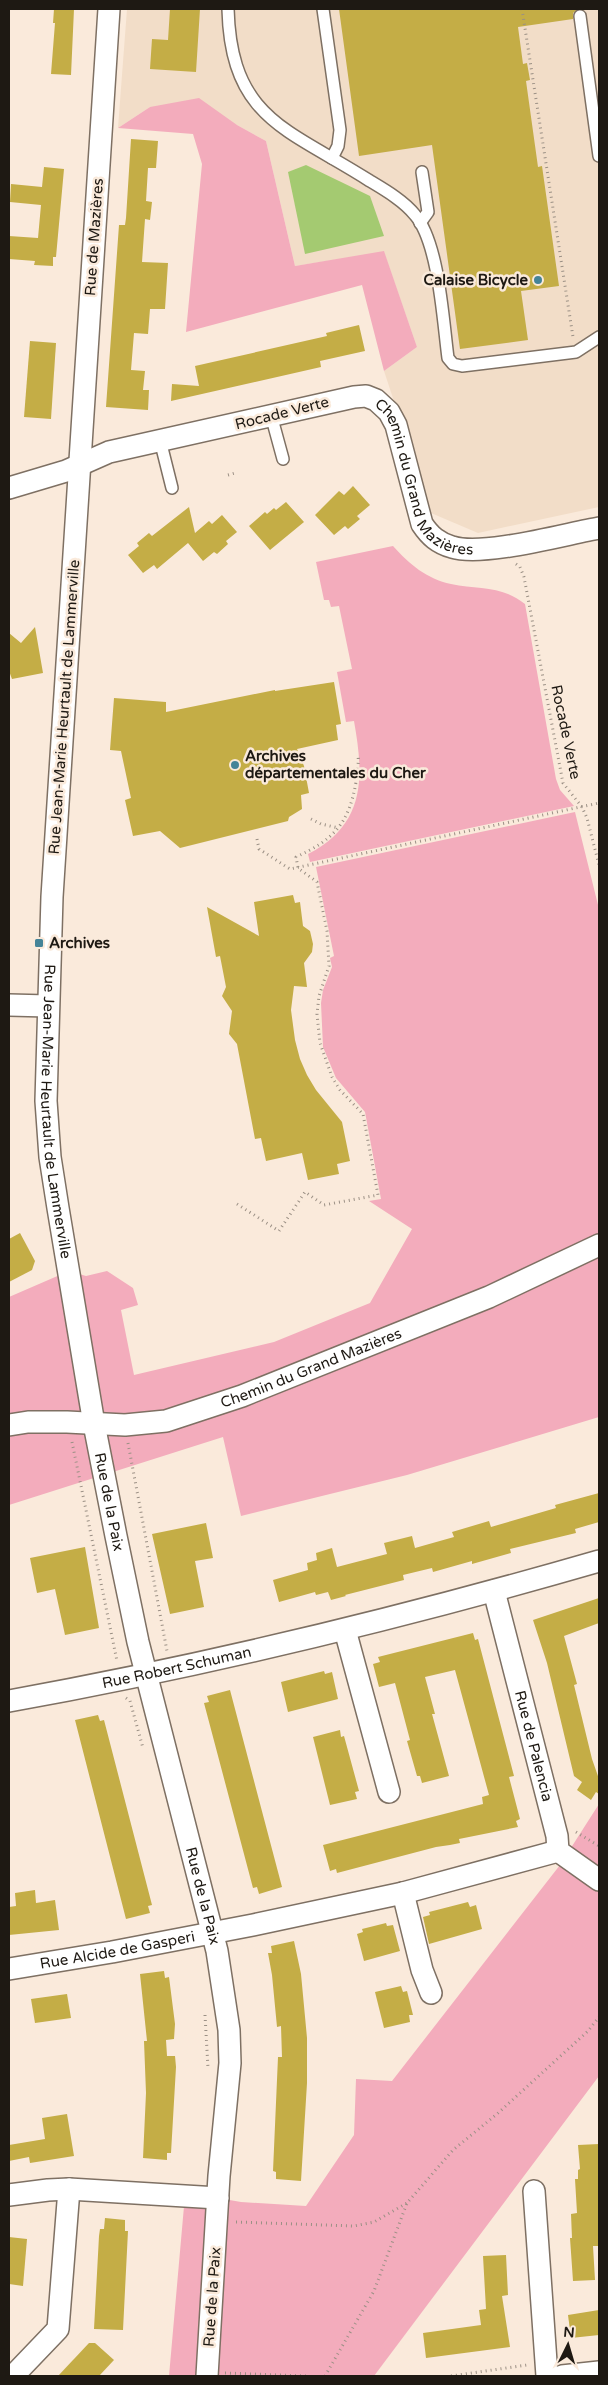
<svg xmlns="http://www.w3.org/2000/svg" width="608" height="2385" viewBox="0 0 608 2385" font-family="'Varela Round',sans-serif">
  <rect width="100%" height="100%" fill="#faeadb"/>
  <path fill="#f2ddc8" d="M127 9H599V507L478 533 431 513 384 371 417 347 384 252 295 266 266 141 237 125 150 107 118 128Z"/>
  <g fill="#f3acbc">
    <path d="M199 98 237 125 266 141 295 266 384 251 417 347 384 371 362 285 186 332 202 164 193 134 118 128 150 107Z"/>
    <path d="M393 546C409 564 427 579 451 584 478 590 502 585 525 604L556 779 560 790 574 806 310 862 308 854C366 824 364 777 354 721L346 722 337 672 352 669 339 606 331 607 329 600H324L316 562Z"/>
    <path d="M575 812 599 909V1417L407 1475 241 1516 223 1437 9 1505V1297L69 1271 86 1276 107 1271 133 1288 138 1305 121 1310 134 1375 274 1342 370 1303 412 1229 369 1201 381 1199 365 1112 336 1078 323 1047 321 1003 323 990 332 967 330 958 334 956 316 867Z"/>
    <path d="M599 1804V2076L374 2376H169L185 2195 218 2198 241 2202 306 2206 354 2135 356 2079 392 2081 560 1865Z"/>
  </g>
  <path fill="#a4ca71" d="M306 165 370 196 384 236 305 254 288 172Z"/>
  <g fill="#c4ad46">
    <path d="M54 9H74L71 75 51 74 55 23H53Z"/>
    <path d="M170 9H200L196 72 150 69 152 39 168 40Z"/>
    <path d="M339 9H578L573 13V19L518 27 523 64 527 63 530 80 526 81 538 167 542 166 559 286 521 291 528 340 460 349 432 145 359 156Z"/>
    <path d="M131 139 158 141 156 168H148L146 201 152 202 150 220 145 219 142 262 168 263 165 309H150L148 334 134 333 131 370 145 371 143 390H149L148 410 106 407 119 225H125L126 218Z"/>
    <path d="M44 167 64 169 56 257H53V266L34 265 35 261 9 259V236L38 238 41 205 10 202 11 184 42 187Z"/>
    <path d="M359 325 365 351 320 361 321 367 171 401 172 384 199 386 195 366 327 336 326 333Z"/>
    <path d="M30 341 56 343 51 419 24 417Z"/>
    <path d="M353 486 370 505 357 516 360 519 348 529 345 526 334 535 315 515 339 491 344 495Z"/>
    <path d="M286 502 304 522 270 550 249 526 265 512 267 514 274 508 276 510Z"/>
    <path d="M189 507 195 533 209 521 212 524 222 515 237 532 226 541 228 544 217 554 214 552 203 561 188 543 157 569 154 565 143 573 128 555 139 546 137 543 149 533 152 536Z"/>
    <path d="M35 627 43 673 12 679 9 671V633L21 643Z"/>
    <path d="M334 682 341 724 336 725 338 740 297 749 304 766 309 793 301 795 302 809 289 817 288 821 180 848 160 831 133 836 125 800 131 798 121 751 110 750 114 698 166 702V712L275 690V691Z"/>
    <path d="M293 895 295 903 300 902 303 926 310 931 313 944 312 952 304 963 307 987 294 986 291 1010 295 1040 300 1059 307 1075 316 1090 342 1122 350 1161 337 1164 339 1174 308 1180 302 1153 266 1161 261 1138 255 1139 237 1044 229 1034 232 1011 222 996 226 987 220 956 216 957 207 907 259 936 254 902Z"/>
    <path d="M20 1233 35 1261 32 1270 9 1282V1239Z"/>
    <path d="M599 1493V1522L575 1529 576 1533 510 1549 511 1553 472 1564V1561L433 1572 432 1568 403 1575 404 1580 345 1595 346 1596 331 1600 328 1592 316 1595 315 1592 279 1602 273 1580 308 1570 307 1563 317 1560 316 1553 332 1548 337 1567 387 1554 384 1543 412 1536 415 1548 454 1537 452 1532 489 1521 491 1527 556 1508 555 1505Z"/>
    <path d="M206 1523 213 1558 195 1561 204 1607 170 1614 152 1534Z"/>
    <path d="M85 1547 99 1628 65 1635 55 1589 37 1593 30 1558Z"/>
    <path d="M599 1598V1623L564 1636 577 1684 574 1685 592 1759 599 1779V1794L596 1792 591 1800 577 1790 582 1782 574 1776 547 1663 533 1620Z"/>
    <path d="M473 1633 475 1640 478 1639 514 1776 509 1777 520 1819 516 1821 518 1827 459 1839 460 1843 450 1845 436 1847 337 1873 336 1869 330 1871 323 1845 483 1804 482 1797 489 1795 455 1670 425 1677 435 1714H432L449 1776 422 1783 420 1776H417L407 1741 410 1740 395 1683 379 1687 373 1664 380 1662 378 1657Z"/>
    <path d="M324 1671 325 1674 332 1672 338 1699 288 1712 281 1682Z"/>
    <path d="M230 1690 282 1887 259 1894 257 1887 253 1888 204 1703 209 1702 207 1696Z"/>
    <path d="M98 1715 100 1721 104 1720 152 1905 148 1906 150 1913 126 1919 75 1720Z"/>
    <path d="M340 1730 341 1737 344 1736 359 1791 355 1792 357 1799 330 1805 313 1737Z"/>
    <path d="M35 1890 36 1903 55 1900 59 1930 9 1935V1907L16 1906 15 1893Z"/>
    <path d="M468 1902 470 1907 476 1905 482 1929 429 1944 423 1917 430 1915 429 1912Z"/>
    <path d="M386 1923 387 1926 393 1925 400 1951 364 1961 357 1934 363 1932 362 1929Z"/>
    <path d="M294 1941 301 1974 307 2038V2083L301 2181 276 2179V2172L273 2171 278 2057H282L281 2026 277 2027 272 1975 268 1953H272L271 1946Z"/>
    <path d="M164 1971 165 1978 169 1977 175 2024 174 2039 166 2040 167 2056H175L176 2067 171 2153H167V2160L143 2158 146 2093 144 2041H147L140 1974Z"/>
    <path d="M401 1986 403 1992 407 1991 413 2015H409L410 2022 384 2028 375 1992Z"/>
    <path d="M67 1994 71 2018 35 2023 31 1999Z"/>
    <path d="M67 2114 74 2156 30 2163 29 2157 9 2161V2145L45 2139 42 2118Z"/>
    <path d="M599 2144V2246H593L595 2280 573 2281 570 2238H572L571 2214 577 2213 575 2179H578V2170L580 2169 578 2145Z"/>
    <path d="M105 2218 125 2220V2231H128L123 2330 94 2329 99 2236 100 2229H104Z"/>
    <path d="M9 2237 27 2239 23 2286 9 2284Z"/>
    <path d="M506 2255 508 2295 502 2296 510 2347 426 2358 423 2333 481 2325 479 2310 486 2309 483 2256Z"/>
    <path d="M599 2310V2335L571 2338 568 2315Z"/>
    <path d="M89 2343H95L114 2360 99 2376H58Z"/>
  </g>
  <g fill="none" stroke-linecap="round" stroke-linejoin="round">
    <g stroke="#7e7063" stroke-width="14">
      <g id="lane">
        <path d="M228 9C231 120 289 129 370 181 385 190 404 201 415 215 439 243 443 321 448 358L453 364 462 366 576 352 599 337"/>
        <path d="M323 9 340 130 338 146 332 158"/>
        <path d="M580 16 599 156"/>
        <path d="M420 223 428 212 422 172"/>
        <path d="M271 415 283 459"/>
        <path d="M160 440 172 488"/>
      </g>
    </g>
    <g stroke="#7e7063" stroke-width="24">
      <g id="street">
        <path id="s1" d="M109 9 52 897 46 1101 50 1157 58 1208 94 1424 116 1536 138 1642 217 1951 229 2030 230 2063 219 2176 207 2376"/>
        <path id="s2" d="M9 488 66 471 109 452 354 397 366 396 376 400 389 412 396 425 422 524C430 536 438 543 452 547 483 557 565 534 599 528"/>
        <path d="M9 1005 48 1006"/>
        <path id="s3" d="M9 1425 28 1422H67L125 1425 166 1421 242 1396 489 1297 599 1245"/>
        <path id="s4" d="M494 1591 557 1836 558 1851 599 1880"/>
        <path d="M345 1630 389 1792"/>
        <path id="s5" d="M9 1701C208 1665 405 1617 599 1561"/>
        <path d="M403 1893 422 1970 431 1993"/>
        <path id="s6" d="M9 1969 112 1952 253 1925 403 1893 558 1851"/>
        <path d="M534 2191 547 2376"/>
        <path d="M9 2195 48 2190 69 2189 218 2198"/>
        <path d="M13 2376 58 2329 69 2189"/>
        <path d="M562 2376 599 2372"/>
      </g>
    </g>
    <g stroke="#9b9085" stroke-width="3" stroke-dasharray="1 4" stroke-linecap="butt">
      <path d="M522 9 573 337"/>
      <path d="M228 475 235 473"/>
      <path d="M516 564 520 567 524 577 563 783 582 807 587 818 599 865"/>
      <path d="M311 819 321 824 339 828"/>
      <path d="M257 839 259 849 290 869 599 803"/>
      <path d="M237 1204 279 1231 305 1192 324 1205 378 1195 363 1114 340 1090 332 1077 320 1043 317 1014 319 996 329 966 327 931 317 882 298 868 296 857C333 840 349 824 356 782 357 773 359 764 358 755"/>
      <path d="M72 1442 117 1661"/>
      <path d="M128 1443 167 1651"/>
      <path d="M126 1698 130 1701 143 1748"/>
      <path d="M576 1832 599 1846"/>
      <path d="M205 2015 208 2068"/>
      <path d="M236 2222 354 2226 374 2222 407 2203"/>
      <path d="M225 2373 306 2376"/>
      <path d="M325 2376 374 2291 407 2203 453 2150 497 2114 588 2031 599 2017"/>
      <path d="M451 2376 527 2365"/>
    </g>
    <use href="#lane" stroke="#fff" stroke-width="11"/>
    <use href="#street" stroke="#fff" stroke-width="21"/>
  </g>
  <g fill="#458498" stroke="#faeadb" stroke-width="2">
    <circle cx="538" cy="280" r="5"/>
    <circle cx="235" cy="765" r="5"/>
    <rect x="34" y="938" width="10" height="10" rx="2.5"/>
  </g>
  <g text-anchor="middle" stroke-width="5" stroke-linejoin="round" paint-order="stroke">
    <g font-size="15" fill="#1e1913" stroke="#faeadb">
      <text transform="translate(94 237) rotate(-86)" y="5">Rue de Mazières</text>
      <text transform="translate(282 413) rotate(-14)" y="5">Rocade Verte</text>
      <text dy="5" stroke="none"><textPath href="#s2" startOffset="479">Chemin du Grand Mazières</textPath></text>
      <text transform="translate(64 707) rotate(-86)" y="5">Rue Jean-Marie Heurtault de Lammerville</text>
      <text transform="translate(566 732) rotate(78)" y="5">Rocade Verte</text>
      <text dy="5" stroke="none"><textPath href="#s1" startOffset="1105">Rue Jean-Marie Heurtault de Lammerville</textPath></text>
      <text dy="5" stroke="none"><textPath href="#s3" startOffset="312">Chemin du Grand Mazières</textPath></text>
      <text dy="5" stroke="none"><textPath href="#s1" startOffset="1500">Rue de la Paix</textPath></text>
      <text dy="5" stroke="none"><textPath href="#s5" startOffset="171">Rue Robert Schuman</textPath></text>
      <text dy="5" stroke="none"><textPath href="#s4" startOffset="160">Rue de Palencia</textPath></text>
      <text dy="5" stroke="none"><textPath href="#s1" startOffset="1905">Rue de la Paix</textPath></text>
      <text dy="5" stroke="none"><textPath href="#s6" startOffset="110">Rue Alcide de Gasperi</textPath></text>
      <text transform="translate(212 2297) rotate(-86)" y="5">Rue de la Paix</text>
    </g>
    <g font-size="15" font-weight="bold" fill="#1e1913" stroke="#faeadb" text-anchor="start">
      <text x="528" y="285" text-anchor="end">Calaise Bicycle</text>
      <text x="245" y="761">Archives<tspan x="245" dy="17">départementales du Cher</tspan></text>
      <text x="49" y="948">Archives</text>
    </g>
  </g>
  <rect width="608" height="2385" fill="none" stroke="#1e1913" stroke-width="20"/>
  <g transform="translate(568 2345) rotate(5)" stroke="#faeadb" stroke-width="4" paint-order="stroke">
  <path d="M0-4L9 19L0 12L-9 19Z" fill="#1e1913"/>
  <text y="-8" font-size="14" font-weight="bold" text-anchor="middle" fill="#1e1913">N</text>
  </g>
</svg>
